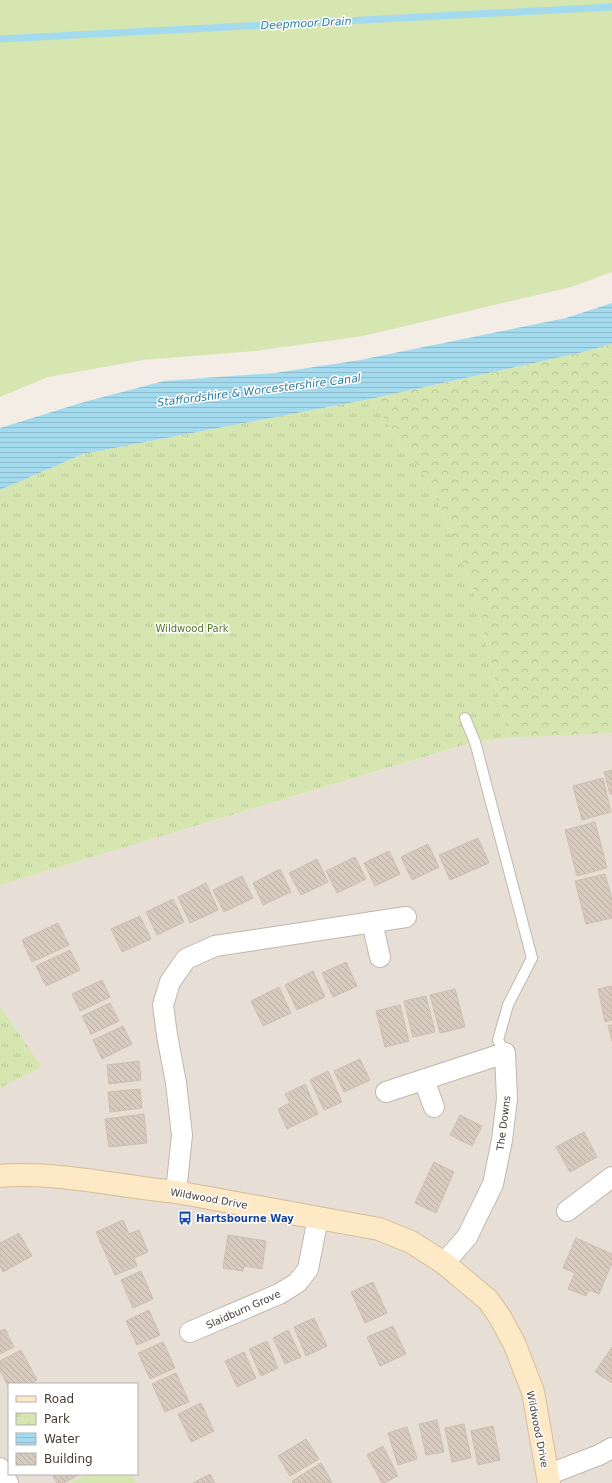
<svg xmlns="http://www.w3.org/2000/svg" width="612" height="1483" viewBox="0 0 612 1483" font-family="'DejaVu Sans',sans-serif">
  <defs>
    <pattern id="forest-crowns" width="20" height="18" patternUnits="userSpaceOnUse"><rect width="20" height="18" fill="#d5e6b0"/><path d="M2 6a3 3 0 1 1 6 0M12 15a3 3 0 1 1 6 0" fill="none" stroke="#b8c698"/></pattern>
    <pattern id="park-tufts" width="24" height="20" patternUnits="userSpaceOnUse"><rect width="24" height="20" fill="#d5e6b0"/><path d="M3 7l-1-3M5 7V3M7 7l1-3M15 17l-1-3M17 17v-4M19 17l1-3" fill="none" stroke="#b8c698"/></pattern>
    <pattern id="water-rules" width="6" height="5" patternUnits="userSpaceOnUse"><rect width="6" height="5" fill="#a4daee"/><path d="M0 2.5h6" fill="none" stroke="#8fbccd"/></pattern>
    <pattern id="building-back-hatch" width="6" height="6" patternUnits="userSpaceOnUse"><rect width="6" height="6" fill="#d7cabf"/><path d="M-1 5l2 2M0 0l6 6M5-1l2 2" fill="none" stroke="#baaea5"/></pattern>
  </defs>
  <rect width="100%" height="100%" fill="#f3ede6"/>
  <path fill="#e7dfd5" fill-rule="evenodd" d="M612 733V1483H0V1088L42 1067 0 1006V885L475 742 509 738ZM9 1384H137V1474H9Z"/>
  <g fill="#d5e6b0">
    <path d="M0 0H612V272L571 287 363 336 255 351 143 360 48 377 0 397Z"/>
    <path d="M87 1474H132L136 1483H70Z"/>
  </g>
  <path fill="url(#forest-crowns)" d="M612 344V733L509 738 473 589 431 485 370 399 579 353Z"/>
  <g fill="url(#park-tufts)">
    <path d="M370 399 431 485 473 589 509 738 474 742 0 885V490L83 454Z"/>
    <path d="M0 1006 42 1067 0 1088Z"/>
  </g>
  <path fill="url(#water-rules)" d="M612 303V344L579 353 370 399 83 454 0 490V428L84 402 164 381 275 373 360 360 566 318Z"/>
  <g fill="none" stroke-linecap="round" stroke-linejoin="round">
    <path stroke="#a4daee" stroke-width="7" d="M0 39 612 7"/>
  </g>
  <g fill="url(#building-back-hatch)" stroke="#cfbeaf">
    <path d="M612 770V794H610L604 772Z"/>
    <path d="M603 778 611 812 582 820 573 786Z"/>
    <path d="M595 822 607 868 577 876 565 830Z"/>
    <path d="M478 838 489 863 450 880 439 855Z"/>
    <path d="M428 844 439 867 412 880 401 857Z"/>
    <path d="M389 851 400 874 375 886 364 863Z"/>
    <path d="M355 857 366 879 337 893 326 871Z"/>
    <path d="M317 859 328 882 301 895 289 873Z"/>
    <path d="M280 869 291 892 263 905 253 883Z"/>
    <path d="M605 874 612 899V918L586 924 575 881Z"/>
    <path d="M242 876 253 898 224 912 213 890Z"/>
    <path d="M206 883 218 910 190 923 178 897Z"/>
    <path d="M173 899 184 922 157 935 146 912Z"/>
    <path d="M140 916 151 939 122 952 111 929Z"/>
    <path d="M58 923 69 945 32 962 22 940Z"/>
    <path d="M70 950 80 970 46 986 36 966Z"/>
    <path d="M346 962 357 986 333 997 322 973Z"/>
    <path d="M313 971 325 997 297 1010 285 985Z"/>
    <path d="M102 980 110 997 80 1011 72 994Z"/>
    <path d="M612 986V1020L605 1022 598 989Z"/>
    <path d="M279 987 291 1013 263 1026 251 1001Z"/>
    <path d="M455 989 465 1027 440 1033 430 995Z"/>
    <path d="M426 996 435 1032 413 1037 404 1001Z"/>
    <path d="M110 1003 119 1021 91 1034 82 1016Z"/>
    <path d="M400 1005 409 1041 385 1047 376 1011Z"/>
    <path d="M608 1025H612V1041Z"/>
    <path d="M123 1026 132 1044 102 1059 93 1040Z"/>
    <path d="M360 1059 370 1080 344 1092 334 1071Z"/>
    <path d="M139 1061 141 1080 109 1084 107 1065Z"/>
    <path d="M328 1071 342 1102 324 1110 310 1080Z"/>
    <path d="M305 1084 318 1114 287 1129 278 1109 290 1103 285 1094Z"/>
    <path d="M140 1089 142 1108 110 1112 108 1092Z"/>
    <path d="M144 1114 147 1143 109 1147 105 1119Z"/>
    <path d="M460 1115 482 1126 472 1146 450 1135Z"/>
    <path d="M584 1132 597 1157 570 1172 556 1147Z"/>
    <path d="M434 1162 454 1172 436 1213 415 1203Z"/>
    <path d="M123 1220 129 1234 139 1230 148 1252 134 1258 137 1266 115 1275 96 1232Z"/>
    <path d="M19 1233 32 1256 3 1272 0 1266V1243Z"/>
    <path d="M228 1235 266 1241 262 1269 244 1266 243 1271 223 1268Z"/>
    <path d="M576 1238 612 1254V1263L599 1294 589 1290 586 1296 568 1289 575 1273 563 1268Z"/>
    <path d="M141 1271 153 1299 133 1308 121 1280Z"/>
    <path d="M373 1282 387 1313 365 1323 351 1292Z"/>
    <path d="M149 1310 160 1335 137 1345 126 1321Z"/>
    <path d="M314 1318 327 1346 306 1356 294 1327Z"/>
    <path d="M393 1326 406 1354 380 1366 367 1337Z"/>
    <path d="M5 1329 14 1347 0 1354V1331Z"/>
    <path d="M288 1330 301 1357 285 1364 273 1338Z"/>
    <path d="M267 1341 278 1368 261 1376 249 1349Z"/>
    <path d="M163 1342 175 1368 150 1379 138 1353Z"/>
    <path d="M612 1347V1383L595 1372Z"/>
    <path d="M21 1350 37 1380 30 1384H9V1387L0 1371V1361Z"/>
    <path d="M244 1352 256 1378 237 1387 225 1361Z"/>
    <path d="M176 1373 189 1402 165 1412 152 1384Z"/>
    <path d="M201 1403 214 1431 191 1442 178 1414Z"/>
    <path d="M437 1420 444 1452 426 1455 419 1424Z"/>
    <path d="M464 1424 471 1458 452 1462 445 1428Z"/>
    <path d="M493 1426 500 1460 478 1465 471 1431Z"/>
    <path d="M407 1427 417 1459 398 1465 388 1433Z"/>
    <path d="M306 1439 319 1459 290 1476 278 1456Z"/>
    <path d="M383 1446 398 1476 384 1483H382L367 1455Z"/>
    <path d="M321 1463 332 1482 330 1483H293L292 1481Z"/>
    <path d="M52 1474H80L64 1483H57Z"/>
    <path d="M210 1474 215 1483H193Z"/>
  </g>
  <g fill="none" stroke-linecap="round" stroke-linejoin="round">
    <g stroke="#c1b7ac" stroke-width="12">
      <path id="lane" d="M465 718 475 742 532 958 508 1005 498 1040 505 1053"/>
    </g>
    <g stroke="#c1b7ac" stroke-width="22">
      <g id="street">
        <path d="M372 922 380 957"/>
        <path d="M424 1080 434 1107"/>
        <path d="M386 1092 505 1053 507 1099 502 1140 493 1184 467 1237 444 1263"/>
        <path d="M176 1192 182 1135 176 1083 167 1035 163 1005 170 982 186 959 215 946 406 917"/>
        <path d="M567 1211 612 1177"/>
        <path d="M190 1332 279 1294 297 1283 308 1269 318 1218"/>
        <path d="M0 1468 8 1483"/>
        <path d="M547 1475 599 1455 612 1448"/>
      </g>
    </g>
    <g stroke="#d5bd99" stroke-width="24">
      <path id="secondary" d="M0 1176C17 1174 33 1175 49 1176 92 1179 133 1188 176 1192L379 1229 411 1242 444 1263 488 1300 500 1317 515 1345 533 1392 549 1483"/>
    </g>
    <use href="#lane" stroke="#fff" stroke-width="10"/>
    <use href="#street" stroke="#fff" stroke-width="20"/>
    <use href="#secondary" stroke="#fde9c6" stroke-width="22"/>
  </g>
  <defs>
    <g id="bus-bare" transform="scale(1.08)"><path d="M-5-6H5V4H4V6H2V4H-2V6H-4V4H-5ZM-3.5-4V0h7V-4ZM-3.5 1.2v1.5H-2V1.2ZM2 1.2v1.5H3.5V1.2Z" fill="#1a4fb4" stroke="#fff" stroke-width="2.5" paint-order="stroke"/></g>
  </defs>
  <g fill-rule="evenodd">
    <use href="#bus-bare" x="185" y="1218"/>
  </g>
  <g text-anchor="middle" stroke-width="3" stroke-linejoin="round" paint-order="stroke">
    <g font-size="10" fill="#51762a" stroke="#fff">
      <text x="192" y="632">Wildwood Park</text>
    </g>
    <g font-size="10" fill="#453d36" stroke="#fff">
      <text transform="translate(503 1123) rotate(-83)" y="4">The Downs</text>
      <text transform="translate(209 1198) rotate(10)" y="4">Wildwood Drive</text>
      <text transform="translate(243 1309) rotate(-24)" y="4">Slaidburn Grove</text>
      <text transform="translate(538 1429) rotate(79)" y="4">Wildwood Drive</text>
    </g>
    <g font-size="10" font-weight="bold" fill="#164399" stroke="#fff" text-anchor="start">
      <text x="196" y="1222">Hartsbourne Way</text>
    </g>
    <g font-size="11" font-style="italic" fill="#2f7e9f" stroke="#fff">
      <text transform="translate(306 23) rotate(-3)" y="4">Deepmoor Drain</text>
      <text transform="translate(259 390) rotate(-7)" y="4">Staffordshire &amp; Worcestershire Canal</text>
    </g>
  </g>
  <rect x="8" y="1383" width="130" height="92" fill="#ffffff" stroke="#b5b1af"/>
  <rect x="16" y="1396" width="20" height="6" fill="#fde9c6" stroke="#b5b1af"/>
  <text x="44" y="1403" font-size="12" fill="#453d36">Road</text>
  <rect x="16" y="1413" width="20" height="12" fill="url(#park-tufts)" stroke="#b5b1af"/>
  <text x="44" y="1423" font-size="12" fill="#453d36">Park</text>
  <rect x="16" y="1433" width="20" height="12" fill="url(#water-rules)" stroke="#b5b1af"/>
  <text x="44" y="1443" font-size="12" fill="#453d36">Water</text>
  <rect x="16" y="1453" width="20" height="12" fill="url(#building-back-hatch)" stroke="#b5b1af"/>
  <text x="44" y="1463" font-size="12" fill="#453d36">Building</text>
</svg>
